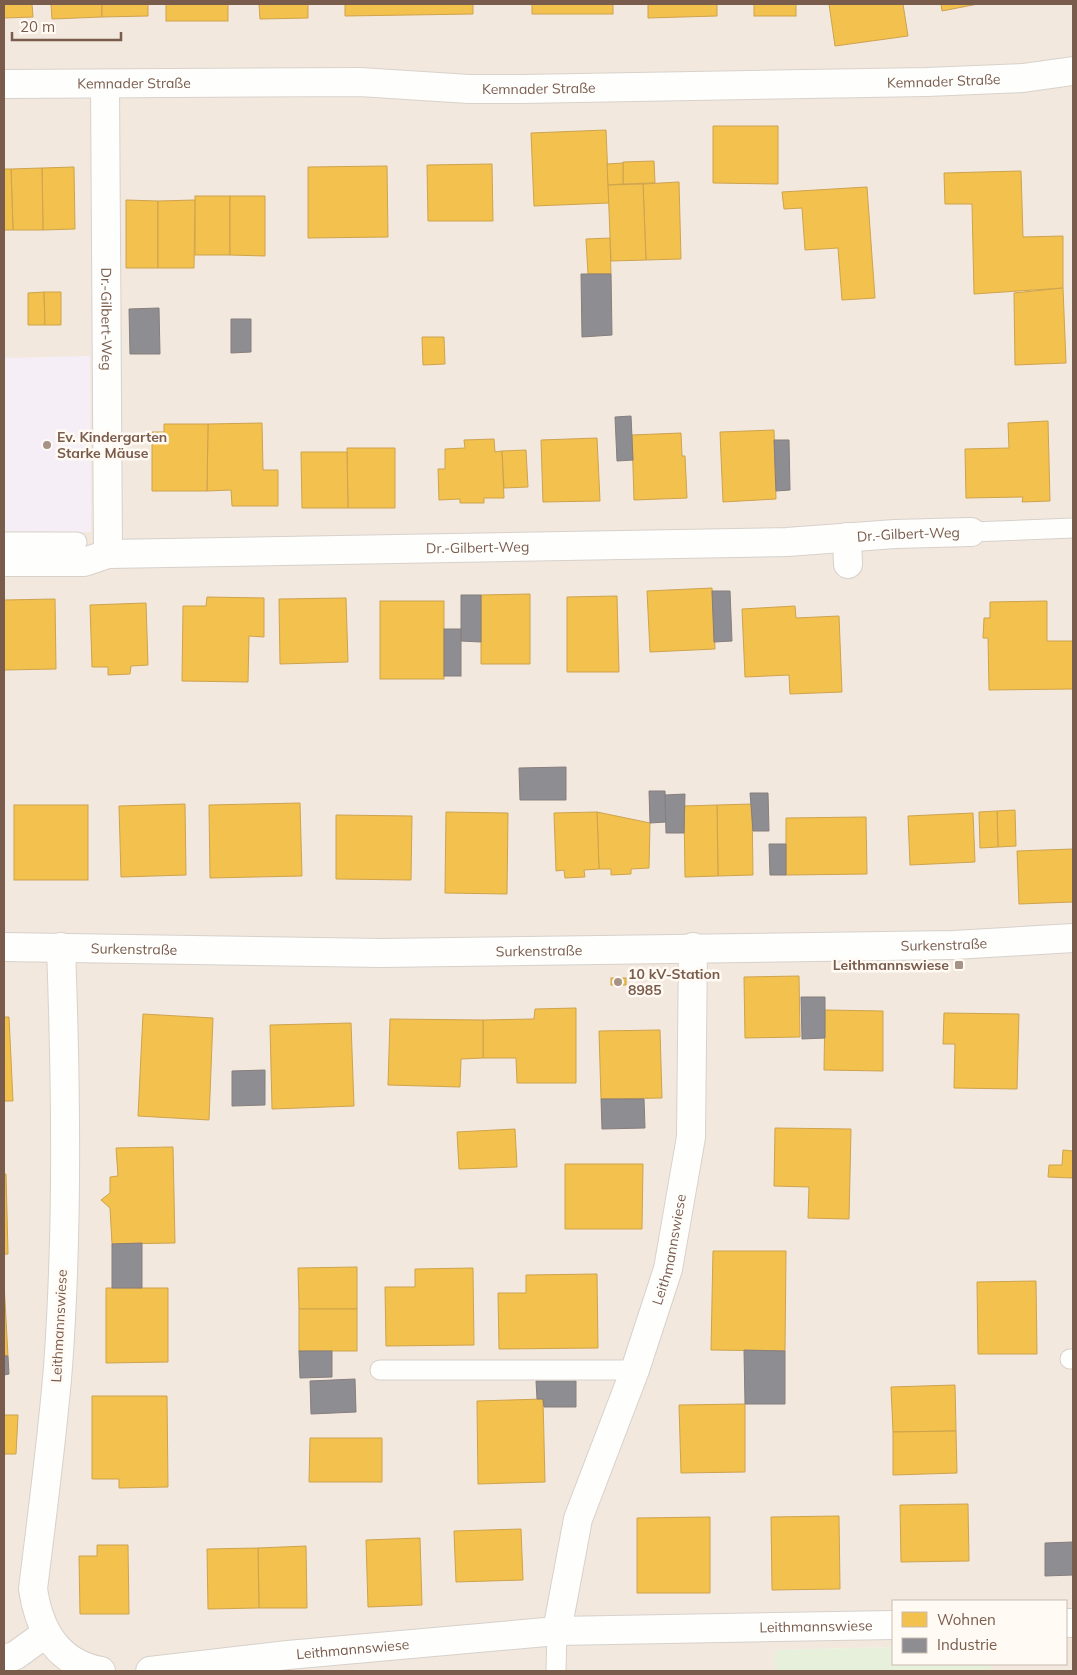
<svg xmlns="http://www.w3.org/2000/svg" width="1077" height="1675" viewBox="0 0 1077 1675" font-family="Mulish,sans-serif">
  <rect width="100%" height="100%" fill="#f9f5f0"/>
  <path fill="#f2e8de" d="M4 4H1073V1671H991V1664H1066V1601H893V1647L775 1650V1671H4Z"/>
  <path fill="#f6eef6" d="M90 356 91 532 4 531V358Z"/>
  <path fill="#e7f0db" d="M893 1647V1664H991V1671H775V1650Z"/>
  <g fill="#f2c14e" stroke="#cea34e">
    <path d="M4 4H32L33 17 4 18Z"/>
    <path d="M51 4H102V17L52 19Z"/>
    <path d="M102 4H148V16L102 17Z"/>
    <rect x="166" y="4" width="62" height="17"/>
    <path d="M259 4H308V18L260 19Z"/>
    <path d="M345 4H473V14L345 16Z"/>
    <rect x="532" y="4" width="81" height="10"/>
    <path d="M648 4H717V16L648 18Z"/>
    <rect x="754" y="4" width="42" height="12"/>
    <path d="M829 4H903L908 36 835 46Z"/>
    <path d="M941 4H978L942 11Z"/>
    <path d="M713 126H778V184L713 183Z"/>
    <path d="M606 130 609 203 534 206 531 133Z"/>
    <path d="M654 161 655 183 623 184V162Z"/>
    <path d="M623 163V184L608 185 607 164Z"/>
    <path d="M492 164 493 221H428L427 165Z"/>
    <path d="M387 166 388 237 308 238V167Z"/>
    <path d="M74 167 75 229 43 230 42 168Z"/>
    <path d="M42 168 43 230H13L11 169Z"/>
    <path d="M4 169H11L13 230H4Z"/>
    <path d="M1021 171 1023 237 1063 236V288L974 294 972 204H945L944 173Z"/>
    <path d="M679 182 681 259 646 260 643 184Z"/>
    <path d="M643 184 646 260 611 261 608 185Z"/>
    <path d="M867 187 875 298 842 300 838 248 805 250 802 208 784 209 782 192Z"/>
    <rect x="195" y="196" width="35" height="59"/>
    <path d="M230 196H265V256L230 255Z"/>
    <path d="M126 200 158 201V268H126Z"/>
    <path d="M195 200 194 268H158V201Z"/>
    <path d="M610 238 611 274H588L586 239Z"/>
    <path d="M1063 288 1066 363 1015 365 1014 293Z"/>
    <path d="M44 292 45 325H28V293Z"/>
    <path d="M44 292H61V325H45Z"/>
    <path d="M422 337H444L445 364 423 365Z"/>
    <path d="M1048 421 1050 501 1022 502 1023 497 966 498 965 449 1009 448 1008 423Z"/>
    <path d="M262 423 263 470H278V506H232L231 490 207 491 208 424Z"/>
    <path d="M164 424H208L207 491H152V432H164Z"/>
    <path d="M774 430 776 499 723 502 720 432Z"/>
    <path d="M681 433 682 456H685L687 498 634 500 632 435Z"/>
    <path d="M597 438 600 501 543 502 541 440Z"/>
    <path d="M494 439 495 452 502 451 504 498H484V503H460V499L439 500 438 469H445V449L465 448 464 440Z"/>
    <path d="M347 448H395V508H348Z"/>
    <path d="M526 450 528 487 504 488 502 451Z"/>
    <path d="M301 452H347L348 508H302Z"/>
    <path d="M712 588 715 649 650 652 647 591Z"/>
    <path d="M530 594V664H481V595Z"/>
    <path d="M617 596 619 672H567V597Z"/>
    <path d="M207 597 264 598V637L249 636 248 682 182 681 183 606H206Z"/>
    <path d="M346 598 348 662 280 664 279 599Z"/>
    <path d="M55 599 56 669 4 670V600Z"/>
    <rect x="380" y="601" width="64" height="78"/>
    <path d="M1047 601V641H1073V689L989 690 988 638H983L984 618H990V602Z"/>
    <path d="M146 603 148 665 131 666 130 674 108 675V667H92L90 605Z"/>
    <path d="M795 606 796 618 839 616 842 692 790 694 789 675 745 677 742 609Z"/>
    <path d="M300 803 302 876 210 878 209 805Z"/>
    <path d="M185 804 186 875 121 877 119 806Z"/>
    <path d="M752 804 753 875 718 876 717 805Z"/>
    <rect x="14" y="805" width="74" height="75"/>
    <path d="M717 805 718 876 685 877 684 806Z"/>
    <path d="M1015 810 1016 846 998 847 997 811Z"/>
    <path d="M997 811 998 847 980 848 979 812Z"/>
    <path d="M446 812 508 813 507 894 445 893Z"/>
    <path d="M597 812 650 823 649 868 631 869V874L611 875V869H599Z"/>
    <path d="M597 812 599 869 584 870 585 877 565 878 564 870 556 871 554 813Z"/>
    <path d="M973 813 975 862 910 865 908 816Z"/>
    <path d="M336 815 412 816 411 880 336 879Z"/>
    <path d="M866 817 867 874 786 875V818Z"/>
    <path d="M1073 849V902L1019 904 1017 851Z"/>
    <path d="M799 976 800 1037 745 1038 744 977Z"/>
    <rect x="611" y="978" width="15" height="7"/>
    <path d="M576 1008V1083H517L516 1058H483V1020L534 1019 535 1009Z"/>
    <path d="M825 1010 883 1011V1071L824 1070Z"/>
    <path d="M944 1013 1019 1014 1017 1089 954 1088 955 1044H943Z"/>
    <path d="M143 1014 213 1018 209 1120 138 1116Z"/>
    <path d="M4 1017H9L13 1101H4Z"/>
    <path d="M390 1019 483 1020V1058L461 1059 460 1087 388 1085Z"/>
    <path d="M351 1023 354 1106 272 1109 270 1025Z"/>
    <path d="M660 1030 662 1098 601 1099 599 1031Z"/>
    <path d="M775 1128 851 1129 849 1219 808 1218 809 1187 774 1186Z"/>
    <path d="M515 1129 517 1167 459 1169 457 1132Z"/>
    <path d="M173 1147 175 1243 112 1244 110 1208 101 1200 110 1193V1177L118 1176 116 1148Z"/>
    <path d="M1063 1150 1073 1151V1178L1048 1177 1049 1165H1062Z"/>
    <path d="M565 1164H643L642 1229H565Z"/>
    <path d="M4 1174H6L8 1254H4Z"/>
    <path d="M713 1251H786L785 1351 711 1350Z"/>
    <path d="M357 1267V1309H299L298 1268Z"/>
    <path d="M473 1268 474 1345 386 1346 385 1287H415V1269Z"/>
    <path d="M597 1274 598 1348 499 1349 498 1293H526V1275Z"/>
    <path d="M1036 1281 1037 1354H978L977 1282Z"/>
    <path d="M4 1283 8 1356H4Z"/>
    <path d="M106 1288H168V1362L106 1363Z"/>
    <rect x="299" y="1309" width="58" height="42"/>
    <path d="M955 1385 956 1431 893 1432 891 1387Z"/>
    <path d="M92 1396H167L168 1487 119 1488V1479H92Z"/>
    <path d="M543 1399 545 1482 478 1484 477 1401Z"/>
    <path d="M745 1404V1472L681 1473 679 1405Z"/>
    <path d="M4 1415H18L16 1454H4Z"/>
    <path d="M956 1431 957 1473 893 1475V1432Z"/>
    <path d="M310 1438H382V1482H309Z"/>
    <path d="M968 1504 969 1561 901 1562 900 1505Z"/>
    <path d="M839 1516 840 1589 772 1590 771 1517Z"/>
    <path d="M710 1517V1593H637V1518Z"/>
    <path d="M521 1529 523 1580 456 1582 454 1531Z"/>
    <path d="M420 1538 422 1605 368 1607 366 1540Z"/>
    <path d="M97 1545H128L129 1614H80L79 1556H97Z"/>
    <path d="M306 1546 307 1608H259L258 1548Z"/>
    <path d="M258 1548 259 1608 208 1609 207 1549Z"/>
  </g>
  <g fill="#8d8d92" stroke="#877e7d">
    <path d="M581 274H611L612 335 582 337Z"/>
    <path d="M159 308 160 354H130L129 309Z"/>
    <path d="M231 319H251V352L231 353Z"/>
    <path d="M631 416 633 460 617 461 615 417Z"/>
    <path d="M774 440H789L790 490 776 491Z"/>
    <path d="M712 591H730L732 641 714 642Z"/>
    <path d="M461 595H481V642L461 641Z"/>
    <rect x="444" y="629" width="17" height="47"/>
    <path d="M566 767V800H520L519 768Z"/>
    <path d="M649 791H665L666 822 650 823Z"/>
    <path d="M750 793H768L769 831H753Z"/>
    <path d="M685 794 684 833H666L665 795Z"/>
    <path d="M769 844H786V875H770Z"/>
    <path d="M801 997H825V1038L802 1039Z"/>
    <path d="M265 1070V1105L232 1106V1071Z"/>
    <path d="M601 1099H644L645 1128 602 1129Z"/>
    <path d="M142 1243V1288H112V1244Z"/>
    <path d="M744 1350 785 1351V1404H745Z"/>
    <path d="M299 1351H332V1377L300 1378Z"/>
    <path d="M4 1356H8L9 1374 4 1375Z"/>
    <path d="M355 1379 356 1412 311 1414 310 1381Z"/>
    <path d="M536 1381H576V1407H544L543 1399H537Z"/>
    <path d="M1073 1542V1575L1045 1576V1543Z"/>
  </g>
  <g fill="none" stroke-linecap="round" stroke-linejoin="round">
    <g stroke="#d7d1cb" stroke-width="21">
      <g id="service">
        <path d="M971 532 1073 528"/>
        <path d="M4 542H77"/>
        <path d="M1070 1359H1073"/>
        <path d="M380 1370H635"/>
        <path d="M556 1671 557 1631"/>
      </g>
    </g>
    <g stroke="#d7d1cb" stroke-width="30">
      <g id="minor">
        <path id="s1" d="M105 84 108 554"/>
        <path d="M847 537 848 564"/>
        <path id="s2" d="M4 562H84L108 554 787 542 895 534 971 532"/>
        <path d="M61 947C66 1086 68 1228 58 1367 52 1441 42 1515 33 1589 39 1629 57 1663 101 1671"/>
        <path d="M1066 1623H1073"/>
        <path id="s3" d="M557 1631 578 1519 635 1370 668 1269 691 1137 693 947"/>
        <path d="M4 1660 16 1655 45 1634"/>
        <path id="s4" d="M150 1671 288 1655 557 1631 893 1625"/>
      </g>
    </g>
    <g stroke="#d7d1cb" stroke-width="30">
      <g id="tertiary">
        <path id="s5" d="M4 947 381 953 954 945 1073 938"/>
      </g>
    </g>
    <g stroke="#d9d2cb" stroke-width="30">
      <g id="secondary">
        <path id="s6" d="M4 84 360 82 469 89H522L927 82 1023 78 1073 71"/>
      </g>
    </g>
    <use href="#service" stroke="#fefefd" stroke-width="19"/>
    <use href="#minor" stroke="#fefefd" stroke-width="28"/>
    <use href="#tertiary" stroke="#fefefd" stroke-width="28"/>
    <use href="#secondary" stroke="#fefefd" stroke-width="28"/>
  </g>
  <g fill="#a69286" stroke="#fffaf3" stroke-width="2">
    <circle cx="47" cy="445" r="5"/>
    <rect x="954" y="960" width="10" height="10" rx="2.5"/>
    <circle cx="618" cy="982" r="5"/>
  </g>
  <g text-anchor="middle" stroke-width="5" stroke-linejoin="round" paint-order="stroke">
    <g font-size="14" fill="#7a5c4d" stroke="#fffaf3">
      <text dy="5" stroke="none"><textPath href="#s6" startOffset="940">Kemnader Straße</textPath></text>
      <text dy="5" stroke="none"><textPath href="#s6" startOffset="130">Kemnader Straße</textPath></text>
      <text dy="5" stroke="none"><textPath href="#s6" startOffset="535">Kemnader Straße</textPath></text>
      <text dy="5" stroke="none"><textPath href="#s1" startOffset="235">Dr.-Gilbert-Weg</textPath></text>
      <text dy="5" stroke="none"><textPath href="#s2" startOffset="906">Dr.-Gilbert-Weg</textPath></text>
      <text dy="5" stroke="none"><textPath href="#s2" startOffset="475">Dr.-Gilbert-Weg</textPath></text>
      <text dy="5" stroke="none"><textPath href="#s5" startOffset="940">Surkenstraße</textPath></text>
      <text dy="5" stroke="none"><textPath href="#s5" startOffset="130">Surkenstraße</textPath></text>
      <text dy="5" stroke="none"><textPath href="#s5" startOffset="535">Surkenstraße</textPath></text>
      <text dy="5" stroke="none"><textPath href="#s3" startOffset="399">Leithmannswiese</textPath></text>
      <text transform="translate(59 1326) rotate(-87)" y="5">Leithmannswiese</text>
      <text dy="5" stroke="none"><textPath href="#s4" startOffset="668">Leithmannswiese</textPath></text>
      <text dy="5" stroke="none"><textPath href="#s4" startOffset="204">Leithmannswiese</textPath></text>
    </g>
    <g font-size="14" font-weight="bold" fill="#7a5c4d" stroke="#fffaf3" text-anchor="start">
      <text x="57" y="442">Ev. Kindergarten<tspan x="57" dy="16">Starke Mäuse</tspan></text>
      <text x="949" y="970" text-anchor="end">Leithmannswiese</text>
      <text x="628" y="979">10 kV-Station<tspan x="628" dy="16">8985</tspan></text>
    </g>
  </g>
  <rect width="1077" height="1675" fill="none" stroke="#7a5c4d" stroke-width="10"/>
  <rect x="892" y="1600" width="175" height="65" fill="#fffaf3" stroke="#cabbb1"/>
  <rect x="902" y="1612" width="25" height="15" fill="#f2c14e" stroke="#cabbb1"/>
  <text x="937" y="1625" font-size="15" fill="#7a5c4d">Wohnen</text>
  <rect x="902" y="1638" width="25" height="15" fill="#8d8d92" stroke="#cabbb1"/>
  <text x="937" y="1650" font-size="15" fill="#7a5c4d">Industrie</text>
  <path d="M12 32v8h109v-8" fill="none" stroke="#7a5c4d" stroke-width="2.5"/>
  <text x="20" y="32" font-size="15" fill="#7a5c4d" stroke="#fffaf3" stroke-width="4" paint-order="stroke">20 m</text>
</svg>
